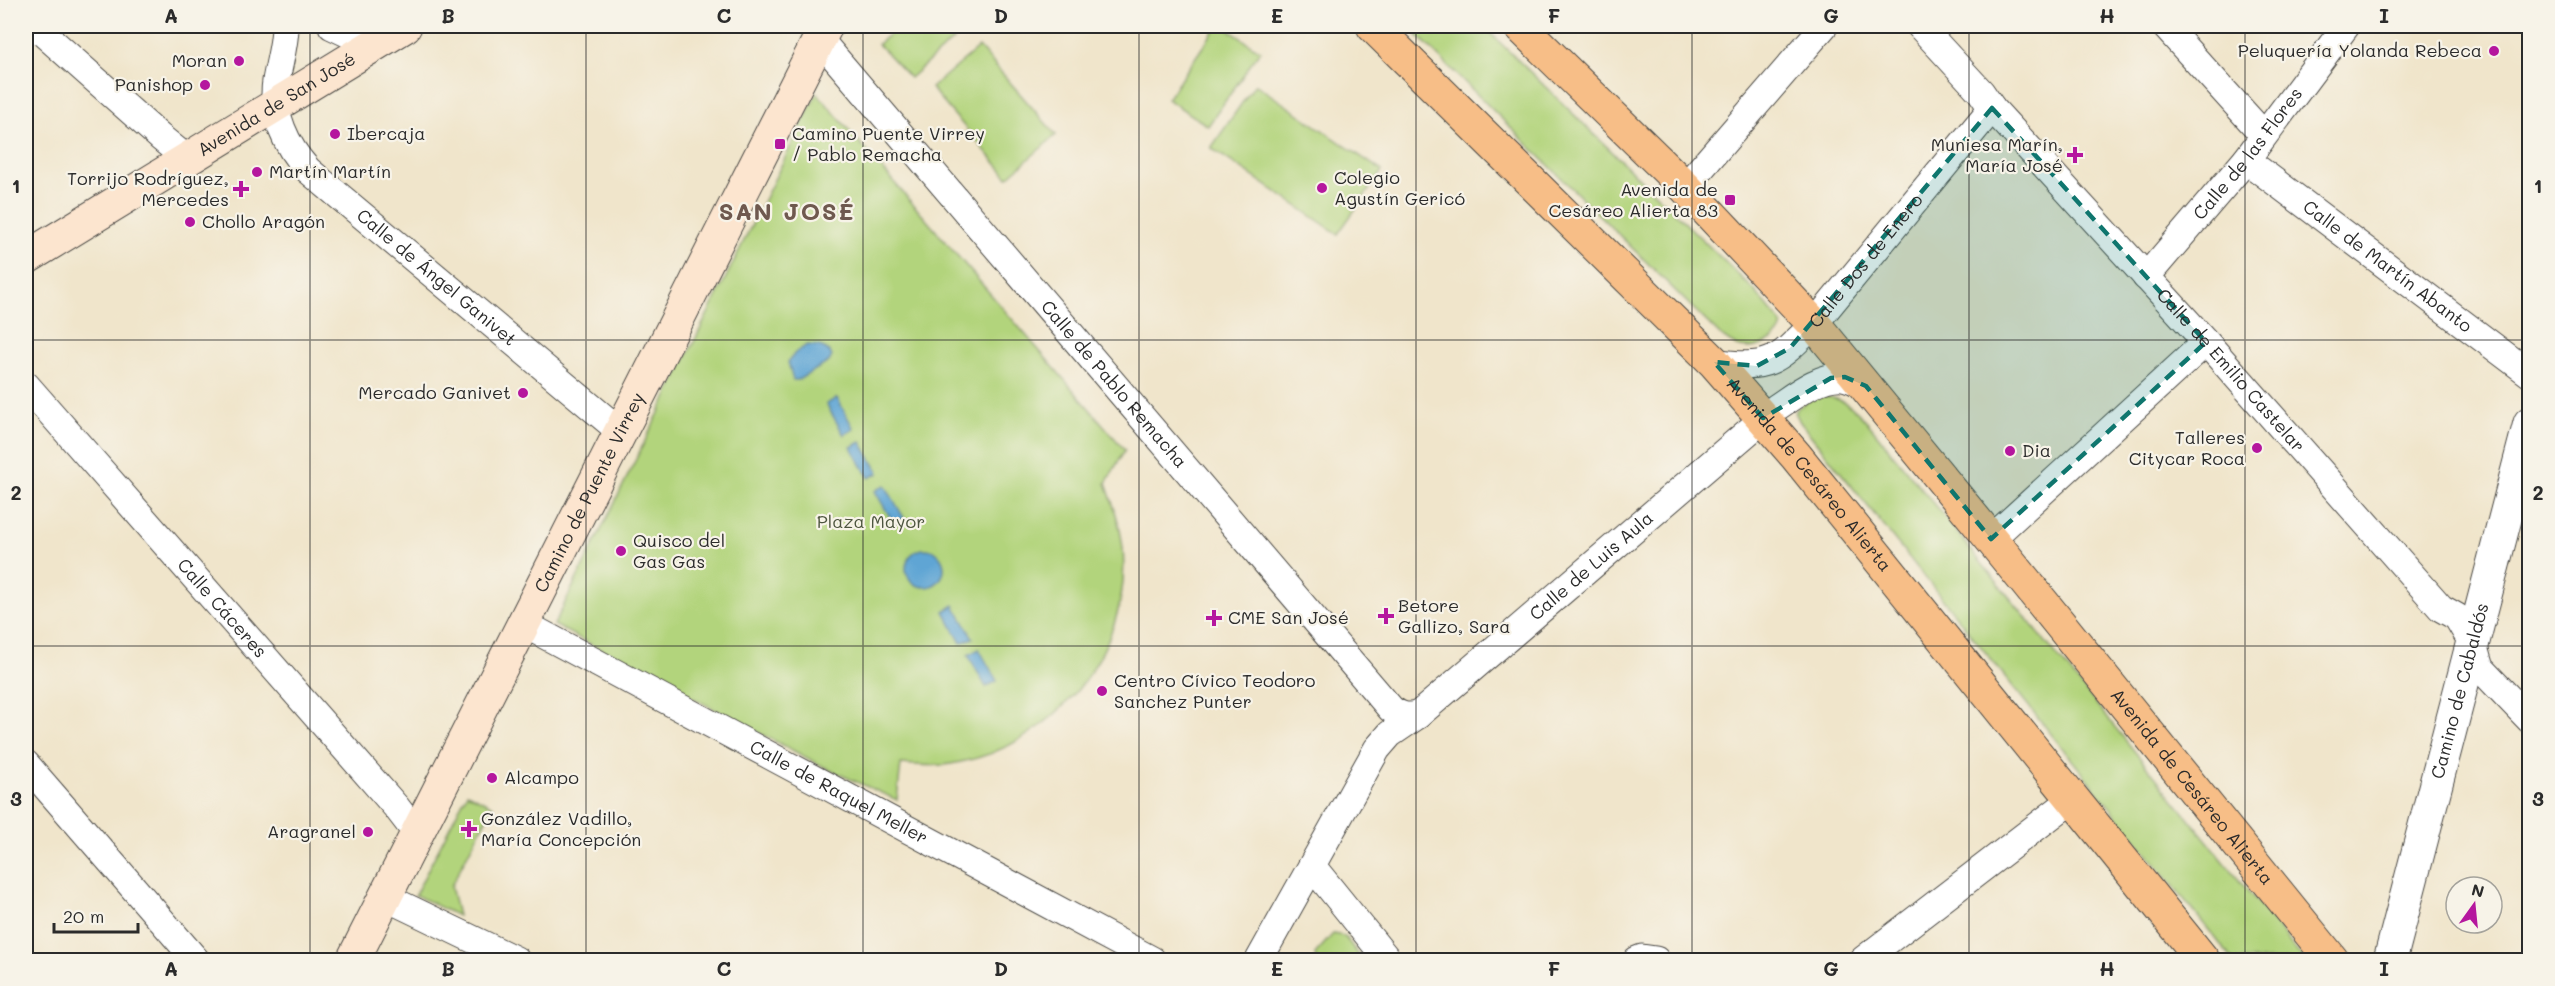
<svg xmlns="http://www.w3.org/2000/svg" width="2555" height="986" viewBox="0 0 2555 986" font-family="Mali,sans-serif">
  <rect width="100%" height="100%" fill="#f7f3e8"/>
  <filter id="ink" filterUnits="userSpaceOnUse"><feTurbulence type="fractalNoise" baseFrequency=".0167" numOctaves="2"/><feDisplacementMap in="SourceGraphic" scale="12" xChannelSelector="R" yChannelSelector="G"/><feConvolveMatrix kernelMatrix="1 2 1 2 8 2 1 2 1" color-interpolation-filters="sRGB"/></filter>
  <filter id="wash" filterUnits="userSpaceOnUse"><feTurbulence type="fractalNoise" baseFrequency=".008" numOctaves="4" result="noise"/><feDisplacementMap in="SourceGraphic" scale="24" xChannelSelector="R" yChannelSelector="G"/><feGaussianBlur stdDeviation="1.35" result="paint"/><feColorMatrix in="noise" values="0 0 0 0 0 0 0 0 0 0 0 0 0 0 0 0 0 1.4 0 .05"/><feComposite in="paint" operator="in"/></filter>
  <g filter="url(#wash)">
    <rect width="100%" height="100%" fill="#f0e5cb"/>
    <g fill="#b2d47c" stroke="#6e8054" stroke-width="1.5">
      <path d="M899 26H969L910 78 878 44Z"/>
      <path d="M1217 26H1223L1260 51 1208 126 1167 99Z"/>
      <path d="M1408 26H1483L1755 291 1782 324C1780 341 1756 350 1741 347 1733 345 1726 339 1720 335Z"/>
      <path d="M979 47 1056 135 1008 177 931 88Z"/>
      <path d="M1255 84 1382 171 1338 234 1211 148Z"/>
      <path d="M817 93 1125 450 1106 483C1113 504 1121 527 1123 549 1132 650 1054 746 956 763 938 767 919 765 901 764L897 800 830 770 554 625Z"/>
      <path d="M1824 396C1847 399 1857 411 1872 428L2304 960H2233L1800 422 1795 412C1801 402 1813 399 1824 396Z"/>
      <path d="M467 793 493 806 451 886 458 916 415 895Z"/>
      <path d="M1333 934 1344 936 1363 960H1316L1315 954Z"/>
    </g>
    <g fill="#5ea5d4" stroke="#446880" stroke-width="1.5">
      <path d="M807 345C817 345 827 346 832 356L829 362 798 380H793L788 362 795 353Z"/>
      <path d="M837 398 854 429 844 435 826 404Z"/>
      <path d="M861 442 879 473 869 478 851 447Z"/>
      <path d="M885 485 904 518 894 524 875 491Z"/>
      <circle cx="925" cy="568" r="19"/>
      <path d="M954 605 973 638 961 643 944 611Z"/>
      <path d="M979 649 997 681 986 687 968 655Z"/>
    </g>
  </g>
  <g filter="url(#ink)">
    <g fill="none" stroke-linecap="round" stroke-linejoin="round">
      <g stroke="#494743" stroke-width="29">
        <g id="minor">
          <path d="M35 26 160 137 187 159"/>
          <path id="s1" d="M285 26C285 44 279 63 276 81 271 114 286 146 308 170L621 432"/>
          <path d="M332 26 351 35 385 38"/>
          <path id="s2" d="M1920 26 1981 92 1992 108 2206 342 2441 608 2457 617 2473 644 2480 668 2530 720"/>
          <path d="M2165 26 2263 134"/>
          <path id="s3" d="M819 39 1391 709C1401 716 1406 717 1418 715"/>
          <path id="s4" d="M2246 160 2530 374"/>
          <path d="M1685 187 1824 26"/>
          <path id="s5" d="M2146 277 2246 160 2346 26"/>
          <path id="s6" d="M1714 362C1770 370 1776 362 1814 324L1992 108"/>
          <path id="s7" d="M26 385 397 808 417 834"/>
          <path d="M1991 539 2206 342"/>
          <path id="s8" d="M524 624 1152 960"/>
          <path d="M26 764 196 960"/>
          <path d="M1312 866 1388 960"/>
          <path d="M385 897 516 960"/>
          <path id="s9" d="M1259 960 1377 749 1390 734 1418 715 1777 407C1795 395 1820 375 1843 377 1851 378 1859 383 1866 386"/>
          <path d="M1637 960 1642 958 1656 960"/>
          <path d="M1863 960 2074 798"/>
        </g>
      </g>
      <g stroke="#494743" stroke-width="35">
        <g id="tertiary">
          <path id="s10" d="M2390 960 2530 423"/>
        </g>
      </g>
      <g stroke="#494743" stroke-width="35">
        <g id="secondary">
          <path id="s11" d="M26 258 405 26"/>
          <path id="s12" d="M353 960 826 26"/>
        </g>
      </g>
      <g stroke="#494743" stroke-width="35">
        <g id="primary">
          <path id="s13" d="M1373 26 1714 362 1796 456 2203 960"/>
          <path id="s14" d="M1520 26 1685 187 1814 324 1991 539 2332 960"/>
        </g>
      </g>
      <use href="#minor" stroke="#fff" stroke-width="27"/>
      <use href="#tertiary" stroke="#fff" stroke-width="33"/>
      <use href="#secondary" stroke="#fce5cf" stroke-width="33"/>
      <use href="#primary" stroke="#f7be87" stroke-width="33"/>
    </g>
  </g>
  <path fill="#0f766e" fill-opacity="0.2" stroke="#0f766e" stroke-width="4.5" stroke-dasharray="12 8" stroke-linejoin="round" d="M1992 108 2206 342 1991 539 1866 386 1845 377 1831 378 1763 418 1714 362 1757 366 1790 348Z"/>
  <path fill="none" stroke="#2b2b2b" stroke-width="1.5" stroke-opacity="0.55" d="M310 26V960M586 26V960M863 26V960M1139 26V960M1416 26V960M1692 26V960M1969 26V960M2245 26V960M26 340H2530M26 646H2530"/>
  <g fill="#b5179e" stroke="#f7f3e8" stroke-width="2">
    <circle cx="2494" cy="51" r="6"/>
    <circle cx="239" cy="61" r="6"/>
    <circle cx="205" cy="85" r="6"/>
    <circle cx="335" cy="134" r="6"/>
    <rect x="774" y="138" width="12" height="12" rx="3"/>
    <path d="M2072 146h6v6h6v6h-6v6h-6v-6h-6v-6h6z"/>
    <circle cx="257" cy="172" r="6"/>
    <circle cx="1322" cy="188" r="6"/>
    <path d="M238 180h6v6h6v6h-6v6h-6v-6h-6v-6h6z"/>
    <rect x="1724" y="194" width="12" height="12" rx="3"/>
    <circle cx="190" cy="222" r="6"/>
    <circle cx="523" cy="393" r="6"/>
    <circle cx="2257" cy="448" r="6"/>
    <circle cx="2010" cy="451" r="6"/>
    <circle cx="621" cy="551" r="6"/>
    <path d="M1383 607h6v6h6v6h-6v6h-6v-6h-6v-6h6z"/>
    <path d="M1211 609h6v6h6v6h-6v6h-6v-6h-6v-6h6z"/>
    <circle cx="1102" cy="691" r="6"/>
    <circle cx="492" cy="778" r="6"/>
    <path d="M466 820h6v6h6v6h-6v6h-6v-6h-6v-6h6z"/>
    <circle cx="368" cy="832" r="6"/>
  </g>
  <g text-anchor="middle" stroke-width="4.5" stroke-linejoin="round" paint-order="stroke">
    <g font-size="18" fill="#2b2b2b" stroke="#f7f3e8" text-anchor="start">
      <text x="2482" y="57" text-anchor="end">Peluquería Yolanda Rebeca</text>
      <text x="227" y="67" text-anchor="end">Moran</text>
      <text x="193" y="91" text-anchor="end">Panishop</text>
      <text x="347" y="140">Ibercaja</text>
      <text x="792" y="140">Camino Puente Virrey<tspan x="792" dy="21">/ Pablo Remacha</tspan></text>
      <text x="2063" y="151" text-anchor="end">Muniesa Marín,<tspan x="2063" dy="21">María José</tspan></text>
      <text x="269" y="178">Martín Martín</text>
      <text x="1334" y="184">Colegio<tspan x="1334" dy="21">Agustín Gericó</tspan></text>
      <text x="229" y="185" text-anchor="end">Torrijo Rodríguez,<tspan x="229" dy="21">Mercedes</tspan></text>
      <text x="1718" y="196" text-anchor="end">Avenida de<tspan x="1718" dy="21">Cesáreo Alierta 83</tspan></text>
      <text x="202" y="228">Chollo Aragón</text>
      <text x="511" y="399" text-anchor="end">Mercado Ganivet</text>
      <text x="2245" y="444" text-anchor="end">Talleres<tspan x="2245" dy="21">Citycar Roca</tspan></text>
      <text x="2022" y="457">Dia</text>
      <text x="633" y="547">Quisco del<tspan x="633" dy="21">Gas Gas</tspan></text>
      <text x="1398" y="612">Betore<tspan x="1398" dy="21">Gallizo, Sara</tspan></text>
      <text x="1228" y="624">CME San José</text>
      <text x="1114" y="687">Centro Cívico Teodoro<tspan x="1114" dy="21">Sanchez Punter</tspan></text>
      <text x="504" y="784">Alcampo</text>
      <text x="481" y="825">González Vadillo,<tspan x="481" dy="21">María Concepción</tspan></text>
      <text x="356" y="838" text-anchor="end">Aragranel</text>
    </g>
    <g font-size="18" fill="#2b2b2b" stroke="#f7f3e8">
      <text dy="6" stroke="none"><textPath href="#s11" startOffset="294">Avenida de San José</textPath></text>
      <text dy="6" stroke="none"><textPath href="#s5" startOffset="160">Calle de las Flores</textPath></text>
      <text dy="6" stroke="none"><textPath href="#s6" startOffset="196">Calle Dos de Enero</textPath></text>
      <text dy="6" stroke="none"><textPath href="#s4" startOffset="177">Calle de Martín Abanto</textPath></text>
      <text dy="6" stroke="none"><textPath href="#s1" startOffset="321">Calle de Ángel Ganivet</textPath></text>
      <text dy="6" stroke="none"><textPath href="#s2" startOffset="464">Calle de Emilio Castelar</textPath></text>
      <text dy="6" stroke="none"><textPath href="#s3" startOffset="454">Calle de Pablo Remacha</textPath></text>
      <text dy="6" stroke="none"><textPath href="#s13" startOffset="626">Avenida de Cesáreo Alierta</textPath></text>
      <text dy="6" stroke="none"><textPath href="#s12" startOffset="524">Camino de Puente Virrey</textPath></text>
      <text dy="6" stroke="none"><textPath href="#s9" startOffset="524">Calle de Luis Aula</textPath></text>
      <text dy="6" stroke="none"><textPath href="#s7" startOffset="297">Calle Cáceres</textPath></text>
      <text dy="6" stroke="none"><textPath href="#s10" startOffset="278">Camino de Cabaldós</textPath></text>
      <text dy="6" stroke="none"><textPath href="#s14" startOffset="1016">Avenida de Cesáreo Alierta</textPath></text>
      <text dy="6" stroke="none"><textPath href="#s8" startOffset="357">Calle de Raquel Meller</textPath></text>
    </g>
    <g font-size="18" fill="#4d553f" stroke="#f7f3e8">
      <text x="871" y="528">Plaza Mayor</text>
    </g>
    <g font-size="24" font-weight="bold" letter-spacing="1.5" fill="#6f594f" stroke="#f7f3e8">
      <text x="787" y="220">SAN JOSÉ</text>
    </g>
  </g>
  <rect width="2555" height="986" fill="none" stroke="#f7f3e8" stroke-width="66"/>
  <g transform="translate(2474 905) rotate(15)"><circle r="28" fill="#f7f3e8" stroke="#a5a39c" stroke-width="1.5"/>
  <path d="M0-4.5L10 22L0 15L-10 22Z" fill="#b5179e"/>
  <text y="-9" font-size="16" font-weight="bold" text-anchor="middle" fill="#2b2b2b">N</text>
  </g>
  <path d="M54 923v9h84v-9" fill="none" stroke="#2b2b2b" stroke-width="3"/>
  <text x="63" y="923" font-size="18" fill="#2b2b2b" stroke="#f7f3e8" stroke-width="4.5" paint-order="stroke">20 m</text>
  <rect x="33" y="33" width="2489" height="920" fill="none" stroke="#2b2b2b" stroke-width="2"/>
  <g font-size="20" text-anchor="middle" font-weight="bold" fill="#2b2b2b">
    <text x="171" y="23">A</text>
    <text x="448" y="23">B</text>
    <text x="724" y="23">C</text>
    <text x="1001" y="23">D</text>
    <text x="1277" y="23">E</text>
    <text x="1554" y="23">F</text>
    <text x="1831" y="23">G</text>
    <text x="2107" y="23">H</text>
    <text x="2384" y="23">I</text>
    <text x="16" y="193">1</text>
    <text x="2538" y="193">1</text>
    <text x="16" y="500">2</text>
    <text x="2538" y="500">2</text>
    <text x="16" y="806">3</text>
    <text x="2538" y="806">3</text>
    <text x="171" y="976">A</text>
    <text x="448" y="976">B</text>
    <text x="724" y="976">C</text>
    <text x="1001" y="976">D</text>
    <text x="1277" y="976">E</text>
    <text x="1554" y="976">F</text>
    <text x="1831" y="976">G</text>
    <text x="2107" y="976">H</text>
    <text x="2384" y="976">I</text>
  </g>
</svg>
